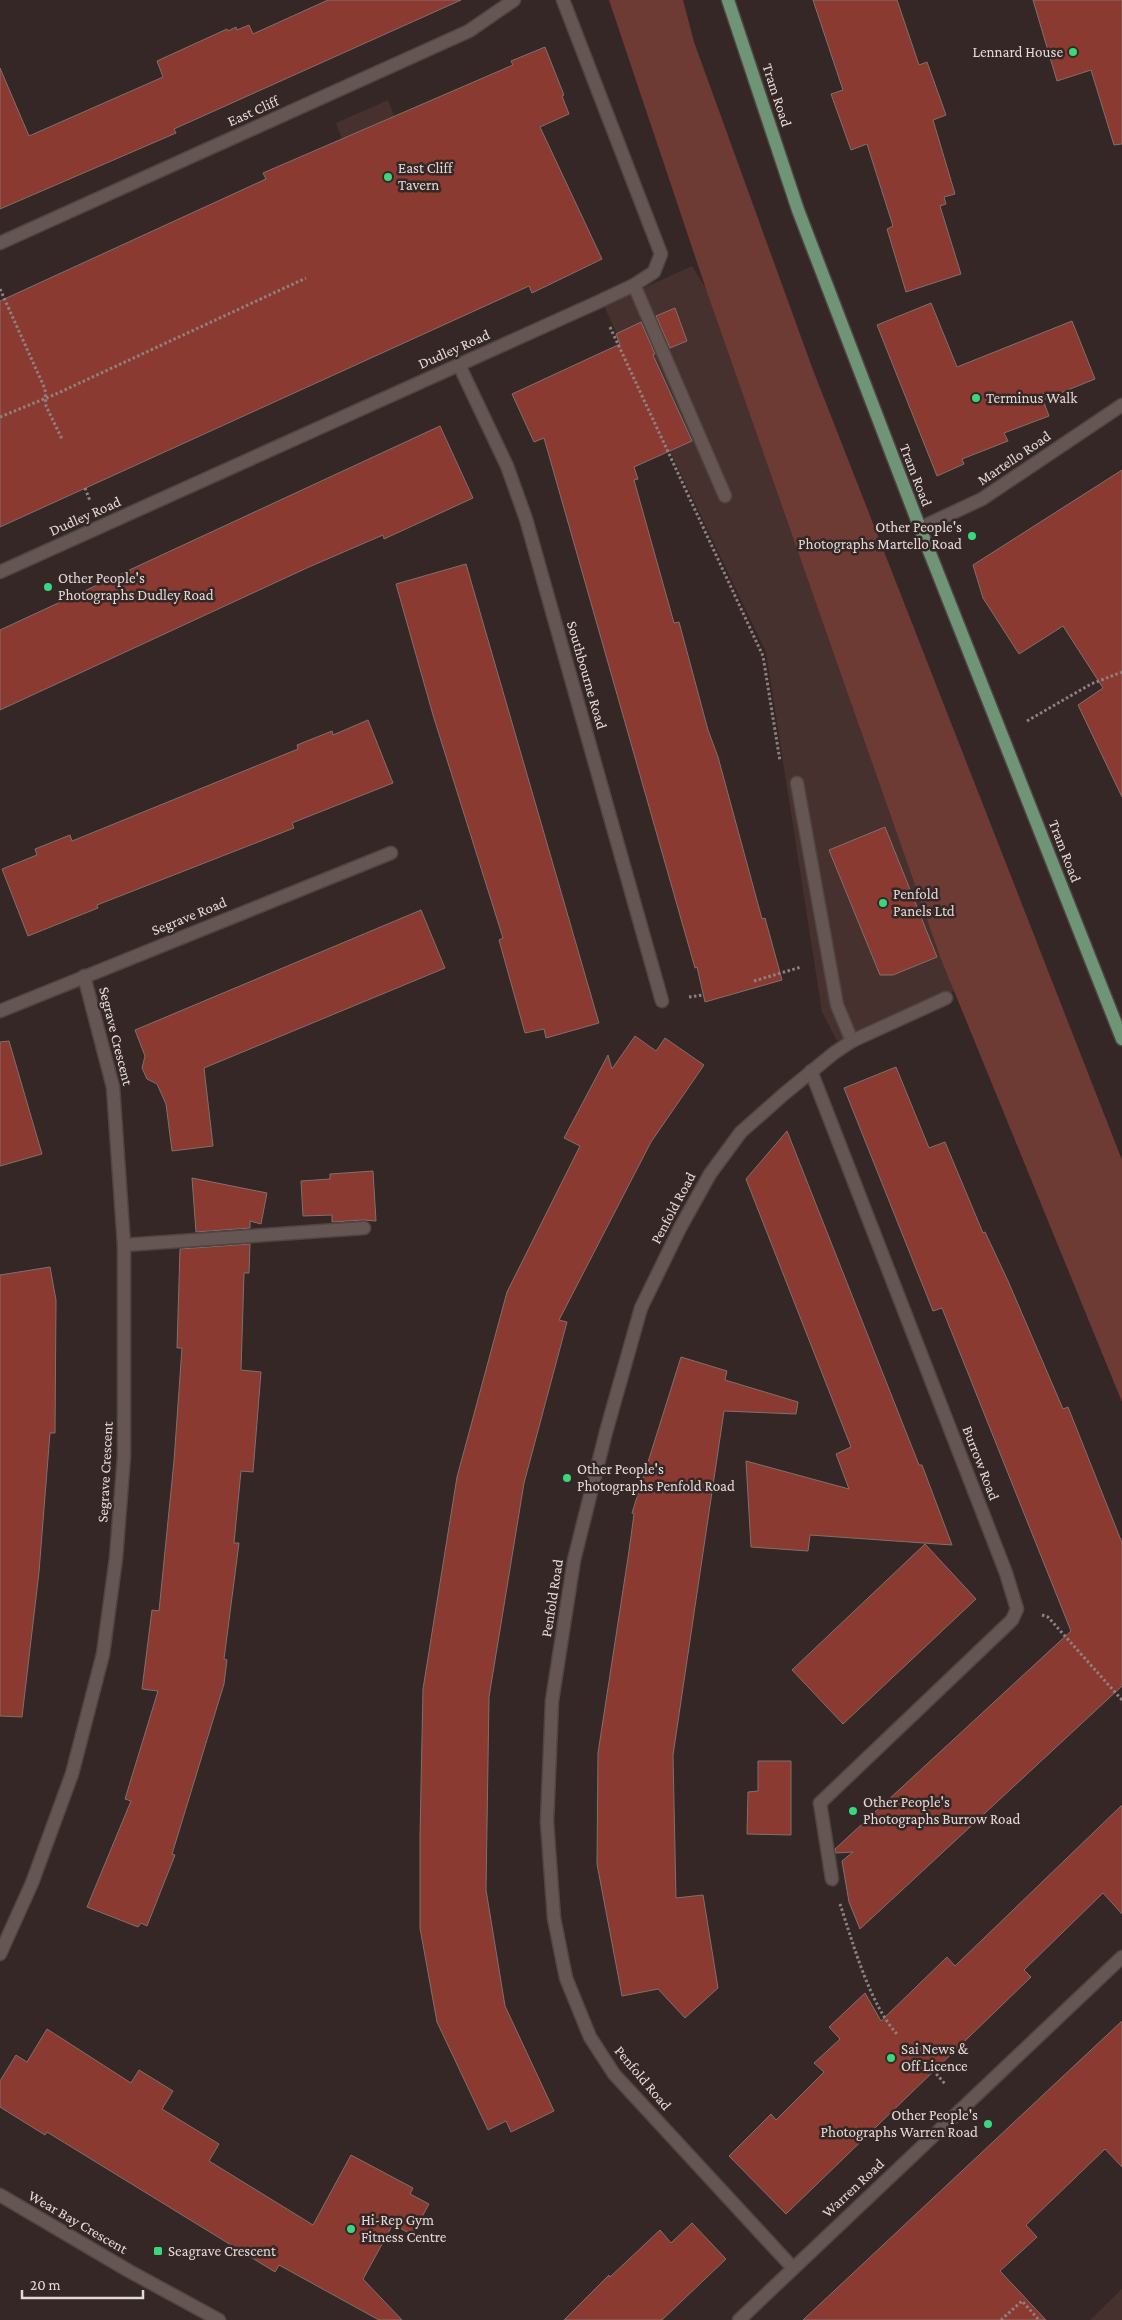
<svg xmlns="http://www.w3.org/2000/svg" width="1122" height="2320" viewBox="0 0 1122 2320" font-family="'Crimson Pro',serif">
  <rect width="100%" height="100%" fill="#352725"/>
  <g fill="#46312e">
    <path d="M388 100 394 116 342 139 336 123Z"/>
    <path d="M692 266 710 295 957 990 837 1041 822 1012 766 652 670 451 604 306Z"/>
    <path d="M1122 2289V2320H1090Z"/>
  </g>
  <path fill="#6e3b34" d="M609 0H683L694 42 813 370 1122 1160V1402L941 959 708 295Z"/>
  <g fill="#8a3a30" stroke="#80706d">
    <path d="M328 0H461L174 129 176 133 0 209V68L29 136 163 77 157 61 227 29 228 31 236 27 237 30 249 25 253 34Z"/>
    <path d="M813 0H897L919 65 927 62 946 115 933 120 955 194 944 197 946 204 940 206 961 274 906 292 887 229 893 226 867 144 851 150 831 94 843 90Z"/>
    <path d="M1033 0H1122V144L1114 145 1091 70 1057 81Z"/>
    <path d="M545 47 564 95 562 96 569 114 540 127 602 259 532 293 529 286 0 527V301L266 179 263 173 513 65 511 61Z"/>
    <path d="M931 303 957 367 1072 321 1095 379 1043 400 1049 416 1004 433 1008 441 962 459 964 464 937 476 877 325Z"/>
    <path d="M675 308 687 341 670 348 656 316Z"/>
    <path d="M641 322 655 354 653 355 692 441 634 467 638 479 634 480 674 623 679 622 708 730 718 757 762 919 765 918 782 980 705 1002 697 967 695 968 544 438 534 442 512 394 620 344 616 334Z"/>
    <path d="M440 426 473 498 384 539 383 535 309 567 0 710V630Z"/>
    <path d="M1122 470V797L1078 705 1103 688 1063 626 1019 654 983 598 973 565Z"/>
    <path d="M466 564 599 1023 546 1038 544 1029 525 1033 499 940 503 938 433 715 396 584Z"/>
    <path d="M368 720 393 783 292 823 294 828 97 905 98 908 28 936 2 869 37 855 35 849 70 835 72 841 298 749 297 745 332 731 333 735Z"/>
    <path d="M885 827 937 957 893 975H880L829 850Z"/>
    <path d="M421 910 445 968 204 1068 213 1146 172 1151 166 1104 157 1084 147 1079 142 1068 145 1056 135 1030Z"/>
    <path d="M635 1036 656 1051 665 1038 704 1065 651 1142 559 1320 567 1322 524 1483 489 1697 486 1890 505 2006 554 2111 511 2132 506 2121 488 2130 437 2022 420 1928V1836L423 1689 457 1477 507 1292 580 1146 564 1138 608 1055 612 1069Z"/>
    <path d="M9 1041 42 1154 0 1166V1042Z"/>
    <path d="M896 1067 929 1148 945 1142 983 1233 985 1232 1008 1281 1063 1409 1068 1407 1122 1543V1686L860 1929 849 1902 842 1861 853 1852 836 1853 835 1849 1071 1631 942 1308 933 1311 844 1088Z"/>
    <path d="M787 1131 919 1465H922L952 1545 810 1535 808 1551 751 1547 746 1461 849 1489 836 1454 851 1447 746 1179Z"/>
    <path d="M373 1171 376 1221 363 1220 332 1222V1215L303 1216 301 1181 330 1179V1174Z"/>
    <path d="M192 1178 267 1193 261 1224 250 1221V1228L196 1232Z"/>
    <path d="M250 1244 249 1273H244L241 1370 261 1372 253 1472 241 1471 234 1543H239L224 1659 227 1660 224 1684 172 1854 175 1855 147 1926 141 1923 138 1927 87 1907 131 1801 125 1799 158 1691 142 1689 152 1610 159 1611 174 1461 182 1348H177L180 1249Z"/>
    <path d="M50 1267 56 1300 55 1433H50L39 1572 22 1717 0 1716V1275Z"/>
    <path d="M681 1357 727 1371 725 1380 798 1402 796 1414 724 1411 673 1755 676 1898 703 1895 718 1988 685 2018 658 1989 622 1996 597 1864 598 1753 629 1551 634 1514 632 1513Z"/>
    <path d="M925 1544 976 1599 843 1724 792 1670Z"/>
    <path d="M758 1761H791V1835L747 1834 748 1792 758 1791Z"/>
    <path d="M1122 1805V1914L1103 1893 1024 1970 1031 1977 786 2214 729 2156 771 2114 776 2120 824 2072 814 2063 840 2039 829 2027 865 1993 881 2021 947 1957 955 1966Z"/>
    <path d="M1122 2021V2167L1105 2149 1026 2225 1037 2237 1000 2271 1046 2320H803Z"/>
    <path d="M47 2029 131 2083 139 2070 173 2091 162 2109 219 2144 209 2161 313 2225 351 2155 413 2188 410 2194 429 2204 412 2235 393 2224 363 2279 402 2320H379L279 2265 275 2272 47 2132 45 2135 0 2107V2081L16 2055 27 2062Z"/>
    <path d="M692 2223 726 2259 662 2320H564L609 2275 610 2277 660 2230 671 2243Z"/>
  </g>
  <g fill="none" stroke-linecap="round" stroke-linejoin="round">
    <g stroke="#504543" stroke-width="15">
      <g id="service">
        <path d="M634 285 725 496"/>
        <path d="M797 783 837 1005 852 1041"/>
        <path d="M124 1245 364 1228"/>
        <path d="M820 1803 832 1879"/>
      </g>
    </g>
    <g stroke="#504543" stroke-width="15">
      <g id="minor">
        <path d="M0 243 469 31 514 0"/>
        <path d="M459 365 507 466 526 519 662 1001"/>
        <path d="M920 528 982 499 1122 405"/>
        <path d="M0 572 598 302 634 285 654 272 661 254 563 0"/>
        <path d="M0 1011 391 853"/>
        <path d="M811 1071 1006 1573 1017 1609 1012 1620 820 1803"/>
        <path d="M0 1954 32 1883 72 1774 103 1654 116 1558 124 1456V1245L113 1087 84 976"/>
        <path d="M0 2195 129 2271 219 2320"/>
        <path d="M793 2268 614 2074 590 2037 566 1978 554 1918 547 1822 552 1701 574 1560 606 1432 641 1308 680 1228 710 1174 741 1132 784 1094 834 1053 852 1041 946 998"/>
      </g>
    </g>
    <g stroke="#504543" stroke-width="15">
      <path id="tertiary" d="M739 2320 1122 1957"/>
    </g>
    <g stroke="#504543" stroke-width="15">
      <path id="primary" d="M728 0 798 210 920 528 1122 1039"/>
    </g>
    <g stroke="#8e8280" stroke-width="3" stroke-dasharray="2.5 2.5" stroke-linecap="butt">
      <path d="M0 289 45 389 46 406 62 439"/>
      <path d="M610 327 763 656 780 761"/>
      <path d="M0 417 56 394 306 278"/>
      <path d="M85 488 90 501"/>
      <path d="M1027 721 1091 684 1122 672"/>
      <path d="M754 981 801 967"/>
      <path d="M689 997 703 995"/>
      <path d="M1042 1615 1048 1617 1122 1700"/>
      <path d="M840 1904C853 1943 870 2006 898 2035"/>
      <path d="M933 2070 945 2084"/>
      <path d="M1001 2320 1022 2301 1039 2320"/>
    </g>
    <use href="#service" stroke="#655553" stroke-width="12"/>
    <use href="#minor" stroke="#655553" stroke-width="12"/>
    <use href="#tertiary" stroke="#655553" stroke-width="12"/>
    <use href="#primary" stroke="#6f9576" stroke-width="12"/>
  </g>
  <g fill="#3ad77f" stroke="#352725" stroke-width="2">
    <circle cx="1073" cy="52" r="5"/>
    <circle cx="388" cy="177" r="5"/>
    <circle cx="976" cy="398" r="5"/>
    <circle cx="972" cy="536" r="5"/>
    <circle cx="48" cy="587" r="5"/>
    <circle cx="883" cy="903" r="5"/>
    <circle cx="567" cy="1478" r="5"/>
    <circle cx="853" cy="1811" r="5"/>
    <circle cx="891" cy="2058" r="5"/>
    <circle cx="988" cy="2124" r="5"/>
    <circle cx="351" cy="2229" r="5"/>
    <rect x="153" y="2246" width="10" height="10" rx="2.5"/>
  </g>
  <g text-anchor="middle" stroke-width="5" stroke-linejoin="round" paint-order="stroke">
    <g font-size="15" fill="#e3dad8" stroke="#352725" text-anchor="start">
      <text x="1063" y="57" text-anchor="end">Lennard House</text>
      <text x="398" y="173">East Cliff<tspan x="398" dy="17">Tavern</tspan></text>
      <text x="986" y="403">Terminus Walk</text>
      <text x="962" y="532" text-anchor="end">Other People's<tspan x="962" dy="17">Photographs Martello Road</tspan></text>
      <text x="58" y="583">Other People's<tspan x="58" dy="17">Photographs Dudley Road</tspan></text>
      <text x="893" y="899">Penfold<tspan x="893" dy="17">Panels Ltd</tspan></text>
      <text x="577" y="1474">Other People's<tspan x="577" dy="17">Photographs Penfold Road</tspan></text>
      <text x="863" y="1807">Other People's<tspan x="863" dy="17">Photographs Burrow Road</tspan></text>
      <text x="901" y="2054">Sai News &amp;<tspan x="901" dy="17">Off Licence</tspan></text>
      <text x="978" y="2120" text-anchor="end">Other People's<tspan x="978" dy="17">Photographs Warren Road</tspan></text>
      <text x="361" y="2225">Hi-Rep Gym<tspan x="361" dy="17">Fitness Centre</tspan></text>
      <text x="168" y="2256">Seagrave Crescent</text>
    </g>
    <g font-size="15" fill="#e3dad8" stroke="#352725">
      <text transform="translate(777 95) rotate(72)" y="5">Tram Road</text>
      <text transform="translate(253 111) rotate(-24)" y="5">East Cliff</text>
      <text transform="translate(454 349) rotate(-24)" y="5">Dudley Road</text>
      <text transform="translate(1014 458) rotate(-34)" y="5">Martello Road</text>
      <text transform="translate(916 475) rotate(69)" y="5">Tram Road</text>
      <text transform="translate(85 516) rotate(-24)" y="5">Dudley Road</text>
      <text transform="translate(587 675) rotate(74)" y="5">Southbourne Road</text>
      <text transform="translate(1065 851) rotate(69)" y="5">Tram Road</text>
      <text transform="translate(189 916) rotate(-22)" y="5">Segrave Road</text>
      <text transform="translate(116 1036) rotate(76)" y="5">Segrave Crescent</text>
      <text transform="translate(673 1208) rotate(-62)" y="5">Penfold Road</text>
      <text transform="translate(981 1463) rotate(69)" y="5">Burrow Road</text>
      <text transform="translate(105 1472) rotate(-87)" y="5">Segrave Crescent</text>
      <text transform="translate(552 1598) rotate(-81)" y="5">Penfold Road</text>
      <text transform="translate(643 2078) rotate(50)" y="5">Penfold Road</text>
      <text transform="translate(853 2188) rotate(-43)" y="5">Warren Road</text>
      <text transform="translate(78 2222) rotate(30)" y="5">Wear Bay Crescent</text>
    </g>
  </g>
  <path d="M22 2290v8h121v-8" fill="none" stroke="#e3dad8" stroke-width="2.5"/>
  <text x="30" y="2290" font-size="15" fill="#e3dad8" stroke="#352725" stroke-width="4" paint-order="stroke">20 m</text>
</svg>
